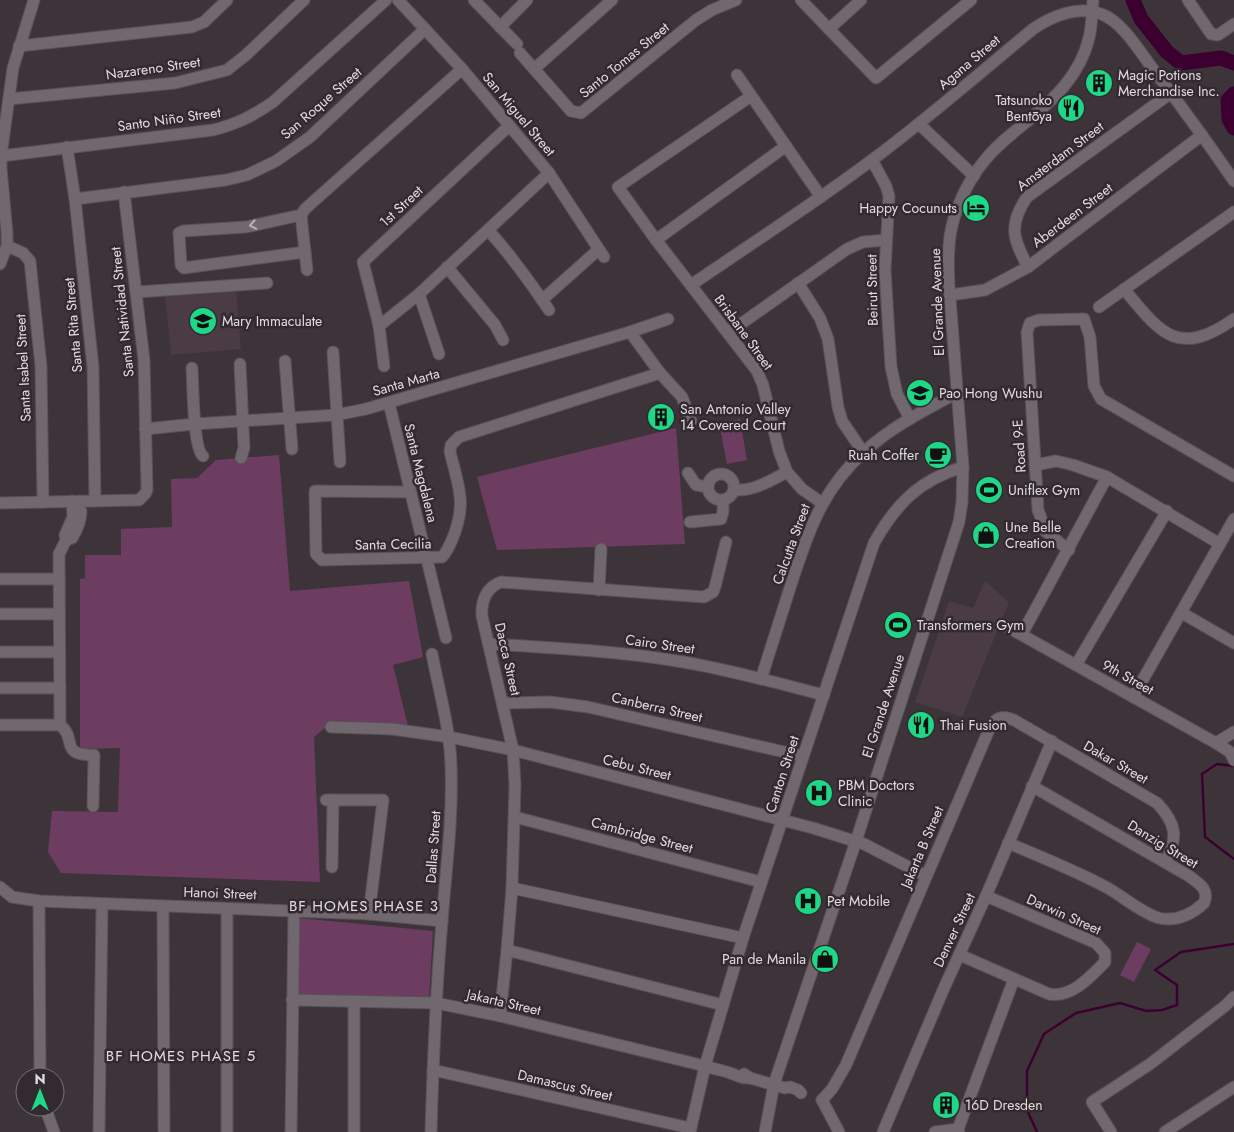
<svg xmlns="http://www.w3.org/2000/svg" width="1234" height="1132" viewBox="0 0 1234 1132" font-family="Jost,sans-serif">
  <rect width="100%" height="100%" fill="#3d343a"/>
  <g fill="#4a3b45">
    <path d="M236 289 241 349 171 355 165 294Z"/>
    <path d="M985 581 1009 602 962 717 915 702 949 601 973 608Z"/>
  </g>
  <g fill="#6c3d60">
    <path d="M740 419 747 460 727 464 719 423Z"/>
    <path d="M676 428 685 544 497 550 477 477Z"/>
    <path d="M279 455 290 591 409 581 423 657 393 665 408 726 330 724 314 737 320 882 61 873 48 852 52 811 118 812 120 748 80 749V579L85 578V555H121V529L172 527 171 479 197 478 216 460Z"/>
    <path d="M299 918 433 931 429 1000 294 999Z"/>
    <path d="M1137 942 1151 949 1134 982 1120 975Z"/>
  </g>
  <g fill="none" stroke-linecap="round" stroke-linejoin="round">
    <g stroke="#3b0030" stroke-width="2.5">
      <path d="M1234 766 1217 764 1202 774 1205 837 1234 859"/>
      <path d="M1037 1132 1027 1110V1071L1044 1034 1076 1013 1120 1003 1146 1011 1162 1010 1177 1005V985L1155 970 1181 952 1234 944"/>
    </g>
    <g stroke="#3b0030" stroke-width="15">
      <path d="M1133 0 1141 19 1167 52 1181 63 1221 58 1234 63"/>
      <path d="M1234 94 1228 100 1229 119 1234 128"/>
    </g>
    <g stroke="#595156" stroke-width="13">
      <g id="minor">
        <path d="M398 0 462 69 549 173 604 257"/>
        <path d="M474 0 517 44"/>
        <path d="M801 0 876 78 971 0"/>
        <path d="M1188 0 1211 34 1218 35 1234 24"/>
        <path d="M500 27 527 0"/>
        <path d="M829 29 861 0"/>
        <path d="M19 46 192 27 204 22 227 0"/>
        <path d="M520 53 571 111 581 113 696 20 712 10 736 0"/>
        <path d="M534 69 612 0"/>
        <path d="M737 75 821 197"/>
        <path d="M751 96 618 187 656 240 757 371 763 385 779 451 787 472 802 489 822 503"/>
        <path d="M9 99 175 83 227 70 246 55 304 0"/>
        <path d="M919 124 974 176"/>
        <path d="M67 147 75 199 93 367 95 501"/>
        <path d="M1 156 213 130C237 124 253 116 273 102L386 0"/>
        <path d="M872 160 886 186 889 196 885 270 891 367 897 394 910 419"/>
        <path d="M75 199 226 180 247 175 276 161 310 137 425 29"/>
        <path d="M301 215 246 227 183 231 179 233 181 265 184 268 191 267 305 252"/>
        <path d="M301 215 305 209 462 69"/>
        <path d="M301 215 307 270"/>
        <path d="M488 230C511 255 530 282 549 310"/>
        <path d="M656 240 786 146"/>
        <path d="M7 246 23 253 30 261 41 366 43 502"/>
        <path d="M0 264 7 246V233L1 168V156L13 68 34 0"/>
        <path d="M447 267 495 325 503 340"/>
        <path d="M1028 267C1013 239 1008 225 1027 197L1171 93"/>
        <path d="M798 283 820 318 828 339 838 407 842 421 863 452"/>
        <path d="M691 285C751 244 813 204 872 160 927 119 980 73 1033 29 1052 16 1079 5 1101 14 1122 21 1140 52 1153 69 1181 106 1208 143 1234 181"/>
        <path d="M1124 289C1161 334 1178 358 1234 319"/>
        <path d="M137 292 267 283"/>
        <path d="M419 294 439 354"/>
        <path d="M950 295 985 290 1028 267 1202 135"/>
        <path d="M542 300 598 250"/>
        <path d="M1099 307 1234 212"/>
        <path d="M379 326 419 294 549 173"/>
        <path d="M630 332 660 373 682 397 691 421"/>
        <path d="M728 333 847 249 863 242 886 240"/>
        <path d="M333 352 340 462"/>
        <path d="M285 361 292 449"/>
        <path d="M240 364 244 448 241 458"/>
        <path d="M384 366 379 326 363 262 509 126"/>
        <path d="M192 368C193 384 193 448 203 456"/>
        <path d="M389 403 446 638"/>
        <path d="M145 429 195 424 336 415 366 409 630 332 668 319"/>
        <path d="M1035 465 1056 461 1073 465 1107 477 1220 544"/>
        <path d="M688 473 696 485 708 487"/>
        <circle cx="721" cy="487" r="13"/>
        <path d="M734 490C754 491 770 481 787 472"/>
        <path d="M410 492 315 491 316 554 322 560 442 557C447 552 449 546 452 540 467 504 459 488 450 452L451 445 459 437 660 373"/>
        <path d="M0 503 139 500 145 494 147 490 144 360 124 192"/>
        <path d="M690 522 721 519 723 512V500"/>
        <path d="M66 540 72 538C77 530 81 521 81 511"/>
        <path d="M1069 550 1046 532 1038 510 1027 332 1030 323 1039 320 1084 319 1090 337 1094 386 1101 399 1234 476"/>
        <path d="M0 579H59"/>
        <path d="M599 590 601 549"/>
        <path d="M1182 613 1234 643"/>
        <path d="M0 614H59"/>
        <path d="M1002 624 1216 743 1230 752 1234 760"/>
        <path d="M1022 634 1107 477"/>
        <path d="M489 644C554 648 619 651 683 662 731 670 777 683 824 695"/>
        <path d="M0 652H59"/>
        <path d="M1076 665 1167 511"/>
        <path d="M761 679C770 650 780 620 789 591 806 538 820 491 864 452 891 427 925 410 957 393"/>
        <path d="M0 688H60"/>
        <path d="M1133 697 1234 519"/>
        <path d="M503 703 550 702 588 707 802 756"/>
        <path d="M0 725H60C78 739 58 755 94 755L93 806"/>
        <path d="M60 725 59 554 66 540 65 535 73 517 72 501"/>
        <path d="M331 727 392 729 449 737 513 750 813 828 864 844 926 876"/>
        <path d="M1216 743 1234 732"/>
        <path d="M326 800H383L369 914"/>
        <path d="M515 817 761 882"/>
        <path d="M1008 843C1041 857 1074 870 1106 887 1121 895 1143 914 1159 918 1177 922 1191 915 1204 903 1210 889 1198 883 1189 876L1032 786"/>
        <path d="M332 867 333 800"/>
        <path d="M0 887 12 897 39 901 369 914 442 921"/>
        <path d="M512 888 743 938"/>
        <path d="M39 901 40 1077"/>
        <path d="M163 907 164 1132"/>
        <path d="M227 909V1132"/>
        <path d="M507 950 723 1005"/>
        <path d="M960 955 1049 994C1072 998 1090 977 1105 962V953L1096 943 986 896"/>
        <path d="M292 1000 436 1003 500 1016 705 1066C713 1069 722 1070 730 1073 737 1075 741 1079 750 1078"/>
        <path d="M354 1001V1132"/>
        <path d="M500 1016 507 950 512 888 515 785 513 750 482 616C481 602 486 587 501 582L704 597 713 592 715 587 726 542"/>
        <path d="M433 1070 690 1128"/>
        <path d="M744 1074 750 1078 785 1088 790 1087 798 1090 801 1093"/>
        <path d="M822 1100 832 1089 846 1065 991 725C998 716 1004 716 1014 720L1157 803C1176 823 1179 838 1165 862"/>
        <path d="M822 1100 839 1132"/>
        <path d="M45 1107 54 1132"/>
        <path d="M99 1132 102 904"/>
        <path d="M291 1132 294 911"/>
        <path d="M431 1132C433 1062 436 991 442 921 446 869 453 818 451 766 450 728 439 691 432 654"/>
        <path d="M690 1132 705 1066 743 938 874 543C896 504 919 480 963 467"/>
        <path d="M765 1132 774 1084 856 841 959 522 962 502 963 467 949 285C948 269 948 252 950 236 954 210 968 180 985 160 996 146 1010 135 1024 124 1053 100 1080 76 1089 38 1092 26 1092 13 1093 0"/>
        <path d="M883 1132 944 988 986 896 1052 741"/>
        <path d="M935 1132 958 1129"/>
        <path d="M959 1132 958 1129 1014 979"/>
        <path d="M1111 1132 1092 1102 1150 1064 1225 1006 1234 997"/>
        <path d="M1165 1132 1234 1087"/>
      </g>
    </g>
    <use href="#minor" stroke="#71676e" stroke-width="11"/>
  </g>
  <defs><path id="oneway-chevron" d="M-2-3.5L2.5 0L-2 3.5" fill="none" stroke-width="1.6" stroke-linecap="round" stroke-linejoin="round" transform="scale(1.25)"/></defs>
  <use stroke="#bab2b7" href="#oneway-chevron" transform="translate(253 225) rotate(169)"/>
  <defs>
    <g id="building-disc" transform="scale(1.4375)"><circle r="9.5" fill="#1ed888" stroke="#332a30"/><path d="M-4-6H4V6H1V3H-1V6H-4ZM-2.5-4.3h1.7v1.8h-1.7ZM.8-4.3h1.7v1.8H.8ZM-2.5-1h1.7V.8h-1.7ZM.8-1h1.7V.8H.8Z" fill="#111"/></g>
    <g id="restaurant-disc" transform="scale(1.4375)"><circle r="9.5" fill="#1ed888" stroke="#332a30"/><path d="M-5-6h1v4h1v-4h1v4h1v-4h1v5L-1.5 .5V6h-2V.5L-5-1ZM5-6V6H3V1.5H1.5Q1.5-4 5-6Z" fill="#111"/></g>
    <g id="hotel-disc" transform="scale(1.4375)"><circle r="9.5" fill="#1ed888" stroke="#332a30"/><path d="M-6-4.5h1.5V1H6V5H4.5V3h-9V5H-6ZM-4 0a1.8 1.8 0 1 1 3.6 0ZM.5 0V-2.5h3Q6-2.5 6 0Z" fill="#111"/></g>
    <g id="school-disc" transform="scale(1.4375)"><circle r="9.5" fill="#1ed888" stroke="#332a30"/><path d="M0-5L7-2L0 1L-7-2ZM-4 1L0 2.5L4 1V4Q0 6-4 4Z" fill="#111"/></g>
    <g id="cafe-disc" transform="scale(1.4375)"><circle r="9.5" fill="#1ed888" stroke="#332a30"/><path d="M-5.5-4.5H6V0H3Q3 3.5 0 3.5H-2.5Q-5.5 3.5-5.5 0ZM3-3.2v2h1.7v-2ZM-6 4.5H4V6H-6Z" fill="#111"/></g>
    <g id="stadium-disc" transform="scale(1.4375)"><circle r="9.5" fill="#1ed888" stroke="#332a30"/><path d="M0-5a6.5 5 0 1 0 0 10a6.5 5 0 1 0 0-10ZM-3.5-1.8h7v3.6h-7Z" fill="#111"/></g>
    <g id="shop-disc" transform="scale(1.4375)"><circle r="9.5" fill="#1ed888" stroke="#332a30"/><path d="M-5-2.5h2.3a2.7 3.5 0 0 1 5.4 0H5L5.5 6h-11ZM-1.5-2.5h3a1.5 2.3 0 0 0-3 0Z" fill="#111"/></g>
    <g id="hospital-disc" transform="scale(1.4375)"><circle r="9.5" fill="#1ed888" stroke="#332a30"/><path d="M-5-5h3v3.5h4V-5h3V5h-3V1.5h-4V5h-3Z" fill="#111"/></g>
  </defs>
  <g fill-rule="evenodd">
    <use href="#building-disc" x="1099" y="83"/>
    <use href="#restaurant-disc" x="1071" y="108"/>
    <use href="#hotel-disc" x="976" y="208"/>
    <use href="#school-disc" x="203" y="321"/>
    <use href="#school-disc" x="920" y="393"/>
    <use href="#building-disc" x="661" y="417"/>
    <use href="#cafe-disc" x="938" y="455"/>
    <use href="#stadium-disc" x="989" y="490"/>
    <use href="#shop-disc" x="986" y="535"/>
    <use href="#stadium-disc" x="898" y="625"/>
    <use href="#restaurant-disc" x="921" y="725"/>
    <use href="#hospital-disc" x="819" y="793"/>
    <use href="#hospital-disc" x="808" y="901"/>
    <use href="#shop-disc" x="825" y="959"/>
    <use href="#building-disc" x="946" y="1105"/>
  </g>
  <g text-anchor="middle" stroke-width="5" stroke-linejoin="round" paint-order="stroke">
    <g font-size="14" fill="#e1dbdf" stroke="#332a30">
      <text transform="translate(624 60) rotate(-39)" y="5">Santo Tomas Street</text>
      <text transform="translate(969 62) rotate(-40)" y="5">Agana Street</text>
      <text transform="translate(153 68) rotate(-8)" y="5">Nazareno Street</text>
      <text transform="translate(321 103) rotate(-41)" y="5">San Roque Street</text>
      <text transform="translate(519 114) rotate(50)" y="5">San Miguel Street</text>
      <text transform="translate(169 119) rotate(-8)" y="5">Santo Niño Street</text>
      <text transform="translate(1060 156) rotate(-37)" y="5">Amsterdam Street</text>
      <text transform="translate(401 206) rotate(-43)" y="5">1st Street</text>
      <text transform="translate(1072 215) rotate(-37)" y="5">Aberdeen Street</text>
      <text transform="translate(872 290) rotate(-91)" y="5">Beirut Street</text>
      <text transform="translate(937 302) rotate(-92)" y="5">El Grande Avenue</text>
      <text transform="translate(122 312) rotate(-96)" y="5">Santa Natividad Street</text>
      <text transform="translate(73 325) rotate(-95)" y="5">Santa Rita Street</text>
      <text transform="translate(744 332) rotate(54)" y="5">Brisbane Street</text>
      <text transform="translate(23 368) rotate(-93)" y="5">Santa Isabel Street</text>
      <text transform="translate(406 382) rotate(-16)" y="5">Santa Marta</text>
      <text transform="translate(1019 446) rotate(-94)" y="5">Road 9-E</text>
      <text transform="translate(421 473) rotate(76)" y="5">Santa Magdalena</text>
      <text transform="translate(393 544) rotate(-1)" y="5">Santa Cecilia</text>
      <text transform="translate(791 544) rotate(-70)" y="5">Calcutta Street</text>
      <text transform="translate(660 644) rotate(8)" y="5">Cairo Street</text>
      <text transform="translate(508 659) rotate(77)" y="5">Dacca Street</text>
      <text transform="translate(1128 677) rotate(29)" y="5">9th Street</text>
      <text transform="translate(883 706) rotate(-72)" y="5">El Grande Avenue</text>
      <text transform="translate(657 707) rotate(13)" y="5">Canberra Street</text>
      <text transform="translate(1116 762) rotate(30)" y="5">Dakar Street</text>
      <text transform="translate(637 767) rotate(14)" y="5">Cebu Street</text>
      <text transform="translate(782 774) rotate(-72)" y="5">Canton Street</text>
      <text transform="translate(642 835) rotate(15)" y="5">Cambridge Street</text>
      <text transform="translate(1163 844) rotate(31)" y="5">Danzig Street</text>
      <text transform="translate(433 847) rotate(-86)" y="5">Dallas Street</text>
      <text transform="translate(922 847) rotate(-67)" y="5">Jakarta B Street</text>
      <text transform="translate(220 893) rotate(2)" y="5">Hanoi Street</text>
      <text transform="translate(1064 914) rotate(24)" y="5">Darwin Street</text>
      <text transform="translate(954 930) rotate(-65)" y="5">Denver Street</text>
      <text transform="translate(504 1002) rotate(13)" y="5">Jakarta Street</text>
      <text transform="translate(565 1085) rotate(13)" y="5">Damascus Street</text>
    </g>
    <g font-size="14" fill="#e1dbdf" stroke="#332a30" text-anchor="start">
      <text x="1118" y="80">Magic Potions<tspan x="1118" dy="16">Merchandise Inc.</tspan></text>
      <text x="1052" y="105" text-anchor="end">Tatsunoko<tspan x="1052" dy="16">Bentōya</tspan></text>
      <text x="957" y="213" text-anchor="end">Happy Cocunuts</text>
      <text x="222" y="326">Mary Immaculate</text>
      <text x="939" y="398">Pao Hong Wushu</text>
      <text x="680" y="414">San Antonio Valley<tspan x="680" dy="16">14 Covered Court</tspan></text>
      <text x="919" y="460" text-anchor="end">Ruah Coffer</text>
      <text x="1008" y="495">Uniflex Gym</text>
      <text x="1005" y="532">Une Belle<tspan x="1005" dy="16">Creation</tspan></text>
      <text x="917" y="630">Transformers Gym</text>
      <text x="940" y="730">Thai Fusion</text>
      <text x="838" y="790">PBM Doctors<tspan x="838" dy="16">Clinic</tspan></text>
      <text x="827" y="906">Pet Mobile</text>
      <text x="806" y="964" text-anchor="end">Pan de Manila</text>
      <text x="965" y="1110">16D Dresden</text>
    </g>
    <g font-size="15" letter-spacing="1" fill="#e1dbdf" stroke="#332a30">
      <text x="364" y="911">BF HOMES PHASE 3</text>
      <text x="181" y="1061">BF HOMES PHASE 5</text>
    </g>
  </g>
  <g transform="translate(40 1092)"><circle r="24" fill="#332a30" stroke="#797176"/>
  <path d="M0-4L9 19L0 12L-9 19Z" fill="#1ed888"/>
  <text y="-8" font-size="14" font-weight="bold" text-anchor="middle" fill="#e1dbdf">N</text>
  </g>
</svg>
